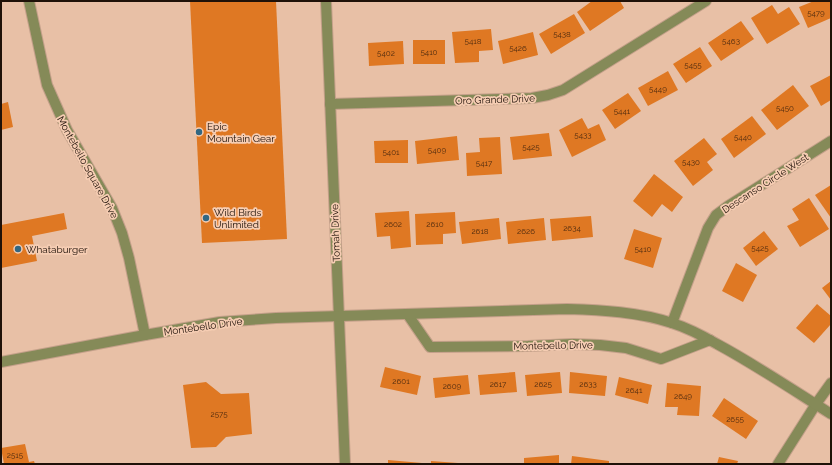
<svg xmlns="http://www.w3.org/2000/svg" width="832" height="465" viewBox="0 0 832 465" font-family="Raleway,sans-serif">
  <rect width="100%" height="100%" fill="#e8c0a6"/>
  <g fill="#df7823">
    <path d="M190 1H276L287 239 202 243Z"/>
    <path d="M592 1H620L624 8 590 31 577 12Z"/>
    <path d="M814 1H831V18L808 28 799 7Z"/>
    <path d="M772 5 778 14 789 7 800 24 767 44 751 18Z"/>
    <path d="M574 14 585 33 551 54 539 34Z"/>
    <path d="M741 21 754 39 721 61 708 43Z"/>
    <path d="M491 29 493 50 479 51V62L455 63 452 32Z"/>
    <path d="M533 32 538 55 503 64 498 41Z"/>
    <rect x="413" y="40" width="32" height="24"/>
    <path d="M403 41 404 64 369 66 368 43Z"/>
    <path d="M700 47 712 66 686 83 673 64Z"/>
    <path d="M668 71 678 90 648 106 638 88Z"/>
    <path d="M831 75V100L821 106 810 86Z"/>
    <path d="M793 85 809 106 777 130 761 110Z"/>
    <path d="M628 93 641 111 615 129 602 110Z"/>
    <path d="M8 102 13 127 1 130V104Z"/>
    <path d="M752 116 766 134 734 158 721 139Z"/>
    <path d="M582 118 588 129 599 124 606 140 572 157 559 130Z"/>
    <path d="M549 133 552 156 513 160 510 137Z"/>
    <path d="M457 136 459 160 417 164 415 141Z"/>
    <path d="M500 137 502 174 467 176 466 153 480 152 479 138Z"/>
    <path d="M704 138 717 154 707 162 713 170 693 186 674 161Z"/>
    <path d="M408 140V163H375L374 141Z"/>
    <path d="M654 174 683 197 672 212 662 204 652 217 633 201Z"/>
    <path d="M831 185V218L815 195Z"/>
    <path d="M809 198 829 229 800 247 787 226 799 220 792 209Z"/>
    <path d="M409 211 411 247 391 249 390 236 377 237 375 213Z"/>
    <path d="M455 212 456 233 443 234V244L416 245 415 214Z"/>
    <path d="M64 213 67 229 32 236 37 261 1 268V225Z"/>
    <path d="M591 216 593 237 552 241 550 219Z"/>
    <path d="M499 218 501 239 462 244 459 222Z"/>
    <path d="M544 218 546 240 508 244 506 222Z"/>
    <path d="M634 229 662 238 653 268 624 259Z"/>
    <path d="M764 231 778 249 756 266 743 248Z"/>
    <path d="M736 263 757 275 743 302 722 291Z"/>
    <path d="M831 281V300L822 288Z"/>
    <path d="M817 304 831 316V324L814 343 796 328Z"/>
    <path d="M385 367 421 376 417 395 380 387Z"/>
    <path d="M515 372 517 392 480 395 478 375Z"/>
    <path d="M560 372 562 393 527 396 525 375Z"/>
    <path d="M570 372 607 376 605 396 569 393Z"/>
    <path d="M468 375 470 394 435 398 433 378Z"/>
    <path d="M619 377 652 385 648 404 615 395Z"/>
    <path d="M206 382 221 394 249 393 252 434 226 437 216 447 191 448 183 385Z"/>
    <path d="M667 383 701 386 699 416 677 415 678 407H665Z"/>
    <path d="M724 398 758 421 746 439 712 416Z"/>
    <path d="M25 444 29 462 34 461 35 464H4L1 448Z"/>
    <path d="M559 455V464H524V458Z"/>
    <path d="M572 456 609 461V464H571Z"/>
    <path d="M719 457 738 461 737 464H717Z"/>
    <path d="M388 460 422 463V464H388Z"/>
    <path d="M431 461 458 463V464H431Z"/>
  </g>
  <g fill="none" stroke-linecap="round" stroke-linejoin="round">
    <g stroke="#c4a08a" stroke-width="12">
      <g id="minor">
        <path d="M29 1 47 85 67 130 112 208 122 233 129 258 145 335"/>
        <path d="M326 1 345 464"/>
        <path d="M330 104 532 98 548 95 563 90 706 1"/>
        <path d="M408 315 430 347 528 346 573 344 600 345 626 348 661 359 710 340"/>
        <path d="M672 323 708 228 716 215 728 206 831 141"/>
        <path d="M778 464 816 404 831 383"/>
      </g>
    </g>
    <g stroke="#c4a08a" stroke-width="12">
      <path id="tertiary" d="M1 362 145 335 220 322 276 318 567 309C602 310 639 312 672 323 688 328 703 336 717 344 756 365 793 390 831 414"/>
    </g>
    <use href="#minor" stroke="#858a58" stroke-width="10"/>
    <use href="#tertiary" stroke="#858a58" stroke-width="10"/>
  </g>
  <g fill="#326782" stroke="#f6cdb3" stroke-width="1.5">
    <circle cx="199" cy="132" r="4"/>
    <circle cx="206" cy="218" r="4"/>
    <circle cx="18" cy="249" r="4"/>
  </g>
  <g text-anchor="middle" stroke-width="3.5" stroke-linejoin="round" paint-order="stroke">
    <g font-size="8" fill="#4f2b0f">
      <text x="816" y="16">5479</text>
      <text x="562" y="37">5438</text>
      <text x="473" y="44">5418</text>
      <text x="731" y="44">5463</text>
      <text x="518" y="51">5426</text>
      <text x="429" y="55">5410</text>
      <text x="386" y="56">5402</text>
      <text x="693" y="68">5455</text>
      <text x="658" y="92">5449</text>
      <text x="785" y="111">5450</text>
      <text x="622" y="114">5441</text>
      <text x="583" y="138">5433</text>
      <text x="743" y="140">5440</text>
      <text x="531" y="150">5425</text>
      <text x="437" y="153">5409</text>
      <text x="391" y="155">5401</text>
      <text x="691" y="165">5430</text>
      <text x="484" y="166">5417</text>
      <text x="393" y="227">2602</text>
      <text x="435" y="227">2610</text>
      <text x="572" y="231">2634</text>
      <text x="480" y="234">2618</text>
      <text x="526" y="234">2626</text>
      <text x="760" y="251">5425</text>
      <text x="643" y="252">5410</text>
      <text x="401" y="384">2601</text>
      <text x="498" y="387">2617</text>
      <text x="543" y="387">2625</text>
      <text x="588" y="387">2633</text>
      <text x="452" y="389">2609</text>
      <text x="634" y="393">2641</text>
      <text x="683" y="399">2649</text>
      <text x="219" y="417">2575</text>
      <text x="735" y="422">2655</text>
      <text x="15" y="458">2515</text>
    </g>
    <g font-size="10" fill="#1f1108" stroke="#f6cdb3">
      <text transform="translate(495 99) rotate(-2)" y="4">Oro Grande Drive</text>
      <text transform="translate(88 167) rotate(61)" y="4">Montebello Square Drive</text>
      <text transform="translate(765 183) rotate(-33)" y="4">Descanso Circle West</text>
      <text transform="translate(335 233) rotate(-92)" y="4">Tomah Drive</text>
      <text transform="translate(203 326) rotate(-8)" y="4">Montebello Drive</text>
      <text transform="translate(553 345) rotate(-1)" y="4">Montebello Drive</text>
    </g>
    <g font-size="10" fill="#1f1108" stroke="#f6cdb3" text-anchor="start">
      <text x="207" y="130">Epic<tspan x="207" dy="12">Mountain Gear</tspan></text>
      <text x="214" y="216">Wild Birds<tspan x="214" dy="12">Unlimited</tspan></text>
      <text x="26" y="253">Whataburger</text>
    </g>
  </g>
  <rect width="832" height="465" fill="none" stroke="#1f1108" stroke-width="4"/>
</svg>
